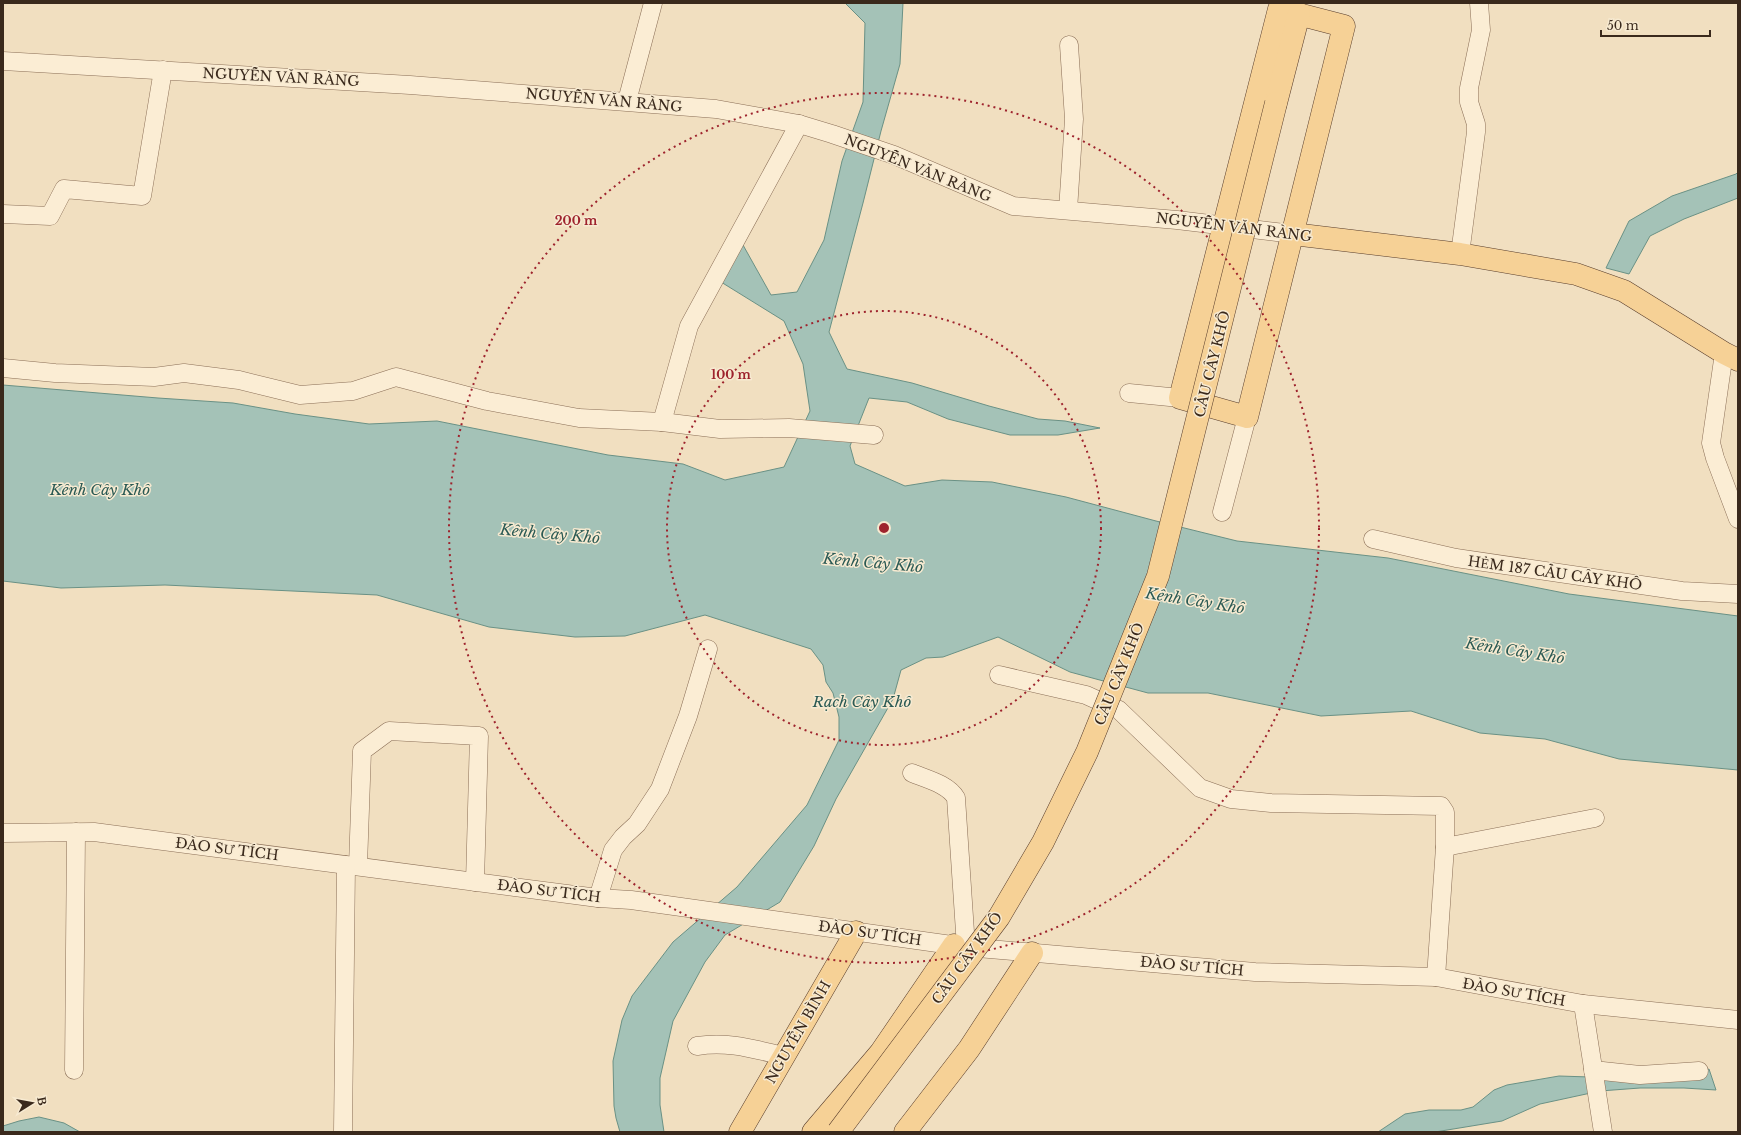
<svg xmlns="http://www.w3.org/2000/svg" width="1741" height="1135" viewBox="0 0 1741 1135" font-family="'Libre Baskerville',serif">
  <rect width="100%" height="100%" fill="#f1dfc0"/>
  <g fill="#a4c2b7" stroke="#6a9185">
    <path d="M845 3H903L900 64 881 131 863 203 829 332 847 369 912 383 989 406 1038 419 1065 421 1100 428 1058 435H1010L948 419 907 402 869 398 850 446 855 464 905 486 942 480 992 482 1066 497 1156 521 1237 541 1388 558 1569 594 1738 616V770L1619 759 1545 739 1480 733 1411 711 1321 716 1208 693H1148L1070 672 998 637 943 657 926 658 901 670 893 699 836 799 814 846 780 902 725 935 705 962 673 1021 660 1078V1105L664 1132H620L616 1118 614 1106 613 1061 622 1020 632 996 673 942 737 887 807 805 839 740V717L833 693 826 682 823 665 811 649 705 615 625 636 575 637 489 627 377 595 165 585 61 588 3 581V385L158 398 233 403 295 414 369 424 437 421 608 455 683 464 725 480 784 467 810 411 803 364 784 321 721 282 743 245 771 295 797 292 824 240 842 161 863 102 865 23Z"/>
    <path d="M1738 172V198L1684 219 1650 236 1629 274 1606 268 1629 221 1672 196 1736 174Z"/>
    <path d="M1709 1069 1716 1090 1684 1088H1640L1600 1091 1540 1104 1502 1121 1435 1132H1378L1405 1114 1429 1110H1461L1473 1107 1494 1090 1507 1085 1559 1076 1590 1077 1695 1073Z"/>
    <path d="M39 1117 64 1123 80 1132H3V1126L19 1121Z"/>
  </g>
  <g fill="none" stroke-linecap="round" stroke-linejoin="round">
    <g stroke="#8b6f57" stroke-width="19">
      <g id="minor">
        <path d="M3 61 410 85 716 109 799 124 832 134 894 155 1013 206 1177 220 1293 234"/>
        <path d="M627 101 653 3"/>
        <path d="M1068 210 1074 119 1069 45"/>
        <path d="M3 214 50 216 64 189 142 196 163 70"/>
        <path d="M1460 254 1476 132V124L1469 102V88L1481 30 1479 3"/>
        <path d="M1724 353 1711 443 1715 458 1738 519"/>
        <path d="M3 368 55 373 154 377 184 373 239 380 300 395 353 391 396 377 487 401 579 418 662 422 720 429 789 428 874 435"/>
        <path d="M1129 393 1180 398"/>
        <path d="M662 422 689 326 799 124"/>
        <path d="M1222 512 1247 417"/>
        <path d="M1373 539 1456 558 1682 591 1738 594"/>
        <path d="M999 675 1086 695 1119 710 1200 788 1231 799 1271 803 1441 806 1445 812V847L1436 977"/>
        <path d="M912 773C926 779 948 784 956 798L966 947"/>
        <path d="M3 833 94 832 598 898 631 900 966 947 1255 972 1436 977 1583 1004 1738 1020"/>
        <path d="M1445 847 1595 818"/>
        <path d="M358 866 362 751 389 731 479 736 475 882"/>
        <path d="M598 898 613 850 623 837 637 824 660 789 688 716 708 649"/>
        <path d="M1583 1004 1603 1132"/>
        <path d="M697 1046C728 1041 753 1049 784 1056"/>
        <path d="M74 1070 76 832"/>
        <path d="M1593 1070 1640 1075 1699 1071"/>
        <path d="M343 1132 346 865"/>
      </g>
    </g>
    <g stroke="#583d2c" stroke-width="23">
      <g id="major">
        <path d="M1279 9 1344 26 1247 417 1180 398Z"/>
        <path d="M1276 103 1299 14"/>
        <path d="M1293 234 1460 254 1576 274 1624 291 1724 353 1738 360"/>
        <path d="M740 1132 856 932"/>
        <path d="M813 1132 881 1052 954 945"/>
        <path d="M905 1132 969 1049 1032 953"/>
      </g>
    </g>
    <use href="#minor" stroke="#fbedd4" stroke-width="18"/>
    <use href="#major" stroke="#f6d196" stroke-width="22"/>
    <g stroke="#583d2c" stroke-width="23" stroke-linecap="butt">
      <path id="major-bridge" d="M838 1132 999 917 1043 842 1087 752 1158 576 1276 103"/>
    </g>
    <use href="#major-bridge" stroke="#f6d196" stroke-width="22"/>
  </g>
  <g fill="none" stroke="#9e232d" stroke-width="2" stroke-dasharray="2 4">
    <circle cx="884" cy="528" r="217"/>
    <circle cx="884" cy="528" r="435"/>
  </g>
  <g text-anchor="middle" stroke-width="3" stroke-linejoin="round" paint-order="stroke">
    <g font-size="14" fill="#3a291c" stroke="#f7ead1">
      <text transform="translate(281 77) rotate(3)" y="5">NGUYỄN VĂN RÀNG</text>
      <text transform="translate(604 100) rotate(5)" y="5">NGUYỄN VĂN RÀNG</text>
      <text transform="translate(918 168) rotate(22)" y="5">NGUYỄN VĂN RÀNG</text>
      <text transform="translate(1234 227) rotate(7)" y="5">NGUYỄN VĂN RÀNG</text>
      <text transform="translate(1212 364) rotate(-76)" y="5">CẦU CÂY KHÔ</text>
      <text transform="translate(1555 573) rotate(8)" y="5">HẺM 187 CẦU CÂY KHÔ</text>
      <text transform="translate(1119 674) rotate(-68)" y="5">CẦU CÂY KHÔ</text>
      <text transform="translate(227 849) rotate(7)" y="5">ĐÀO SƯ TÍCH</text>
      <text transform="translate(549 891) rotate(7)" y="5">ĐÀO SƯ TÍCH</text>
      <text transform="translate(870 933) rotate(8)" y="5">ĐÀO SƯ TÍCH</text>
      <text transform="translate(967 958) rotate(-54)" y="5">CẦU CÂY KHÔ</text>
      <text transform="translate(1192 966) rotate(5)" y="5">ĐÀO SƯ TÍCH</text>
      <text transform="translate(1514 992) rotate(10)" y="5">ĐÀO SƯ TÍCH</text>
      <text transform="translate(798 1032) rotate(-60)" y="5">NGUYỄN BÌNH</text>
    </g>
    <g font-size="15" font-style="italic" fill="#2b5a54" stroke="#f7ead1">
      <text x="100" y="495">Kênh Cây Khô</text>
      <text transform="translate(550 534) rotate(5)" y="5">Kênh Cây Khô</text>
      <text transform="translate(873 563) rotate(5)" y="5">Kênh Cây Khô</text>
      <text transform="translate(1195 601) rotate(9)" y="5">Kênh Cây Khô</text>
      <text transform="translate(1515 651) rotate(9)" y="5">Kênh Cây Khô</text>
      <text x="862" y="707">Rạch Cây Khô</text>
    </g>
  </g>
  <circle cx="884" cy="528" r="6" fill="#9e232d" stroke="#f7ead1" stroke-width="2"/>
  <g font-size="12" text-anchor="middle" font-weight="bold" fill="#9e232d" stroke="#f7ead1" stroke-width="3" stroke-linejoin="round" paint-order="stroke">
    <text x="576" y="225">200 m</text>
    <text x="731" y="379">100 m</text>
  </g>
  <rect width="1741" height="1135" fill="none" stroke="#3a291c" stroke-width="8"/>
  <g transform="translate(32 1103) rotate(79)" stroke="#f7ead1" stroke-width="3" paint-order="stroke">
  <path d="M0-3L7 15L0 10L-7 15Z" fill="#3a291c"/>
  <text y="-6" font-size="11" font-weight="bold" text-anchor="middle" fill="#3a291c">B</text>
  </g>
  <path d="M1601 30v6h109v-6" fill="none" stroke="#3a291c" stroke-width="2"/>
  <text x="1607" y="30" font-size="12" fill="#3a291c" stroke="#f7ead1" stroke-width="3" paint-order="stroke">50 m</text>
</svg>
